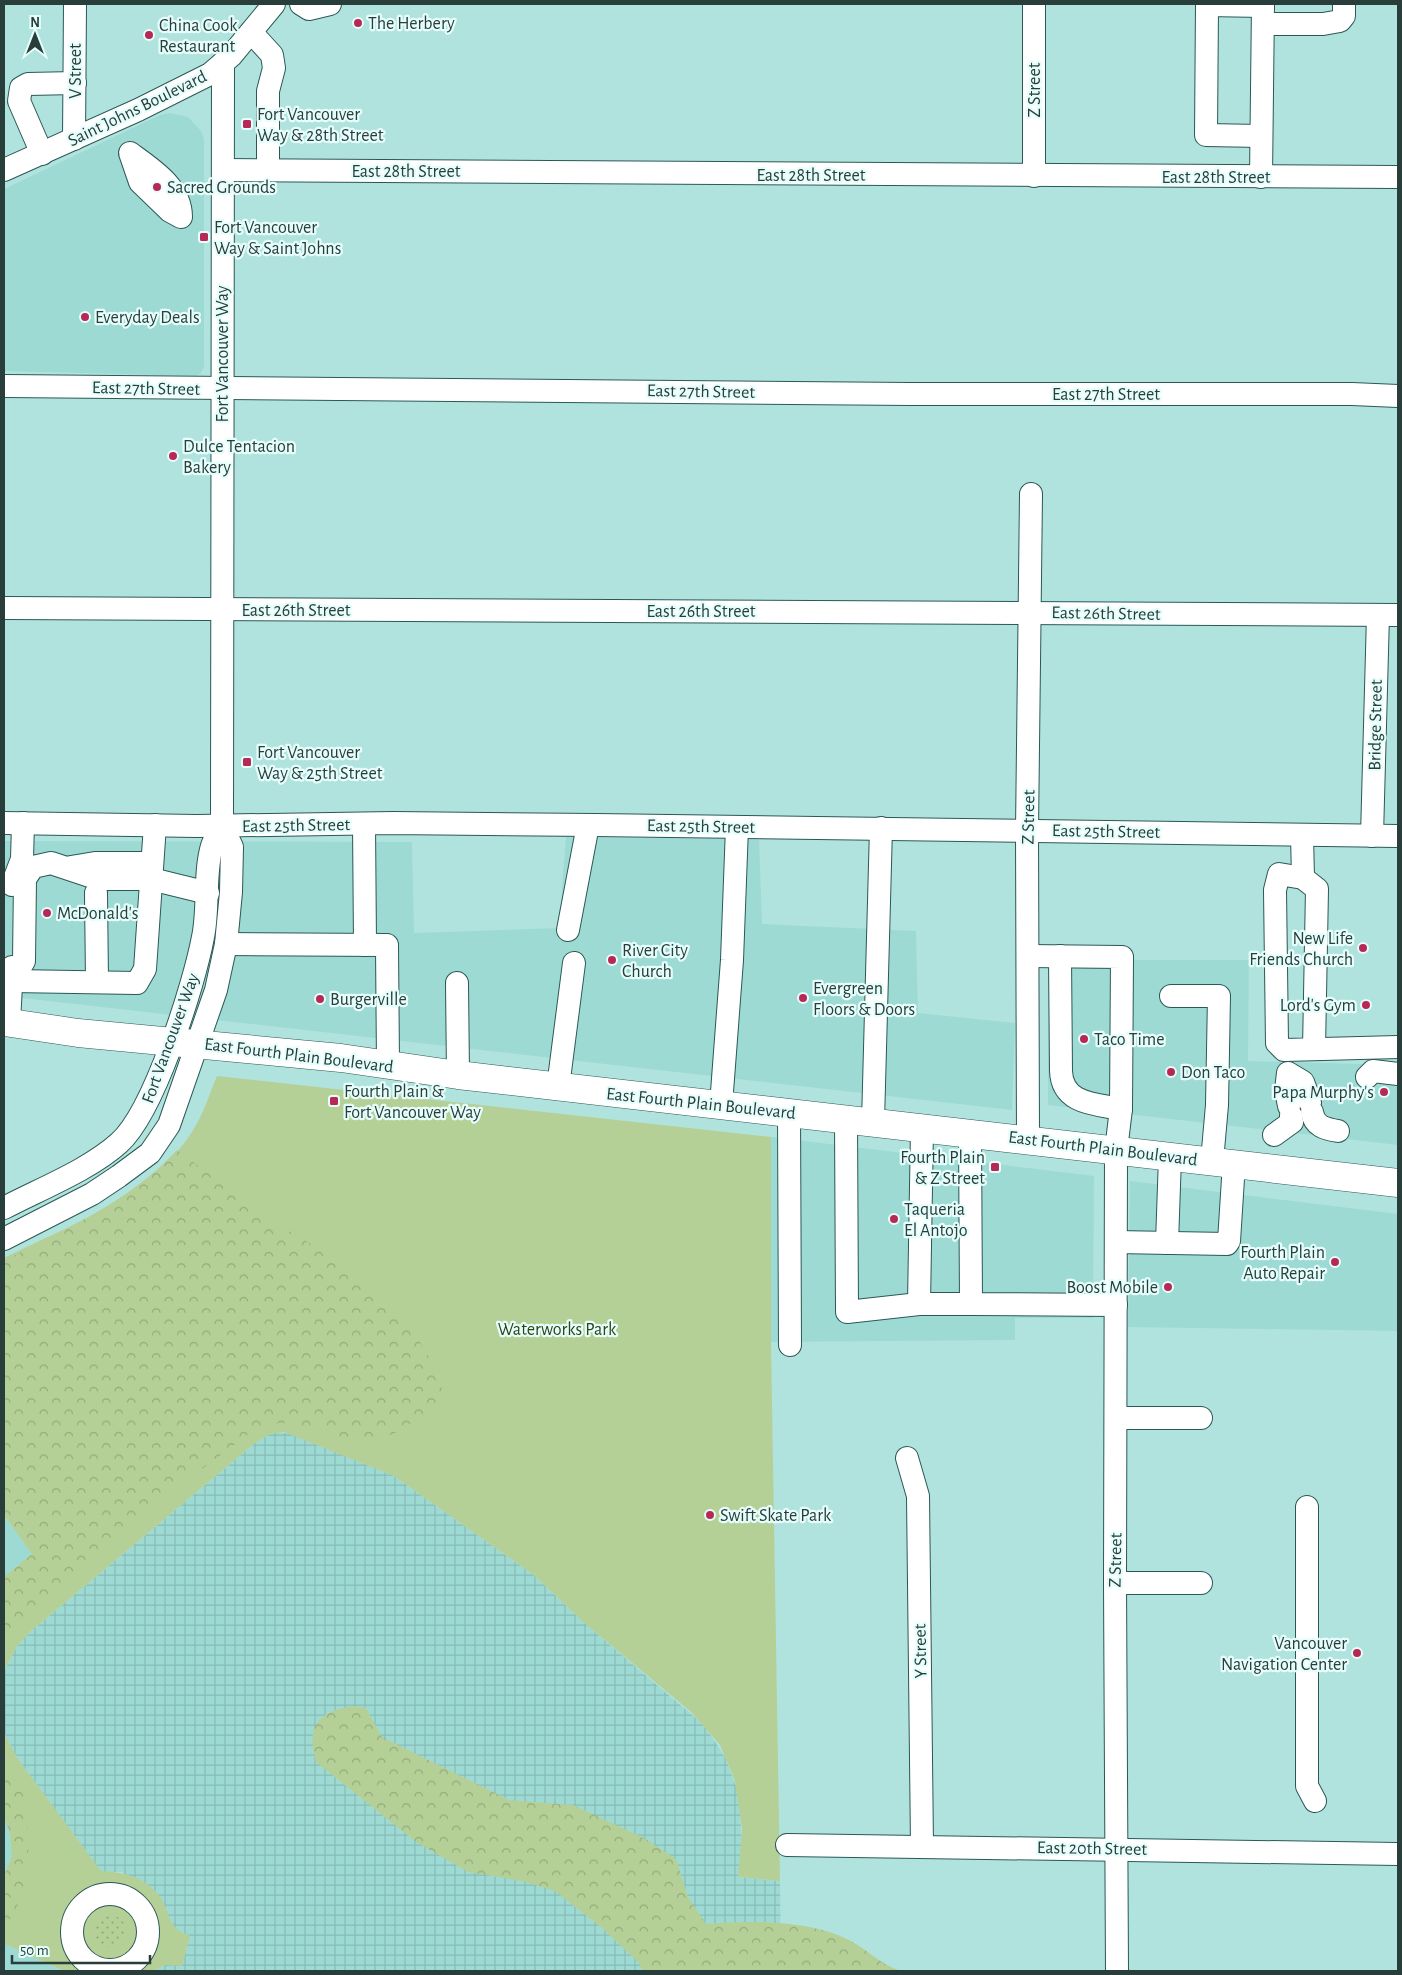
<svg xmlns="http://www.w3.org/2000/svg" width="1402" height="1975" viewBox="0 0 1402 1975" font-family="'Alegreya Sans',sans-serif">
  <defs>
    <pattern id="industrial-grid" width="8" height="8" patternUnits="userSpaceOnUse" patternTransform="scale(1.25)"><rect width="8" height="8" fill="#9edad4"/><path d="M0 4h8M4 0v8" fill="none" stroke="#88bcb7"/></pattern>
    <pattern id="forest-crowns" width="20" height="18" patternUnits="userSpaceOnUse" patternTransform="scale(1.25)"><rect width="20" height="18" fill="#b5d096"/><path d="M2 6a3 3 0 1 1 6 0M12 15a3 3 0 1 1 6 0" fill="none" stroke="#93aa7c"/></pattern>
    <pattern id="garden-dots" width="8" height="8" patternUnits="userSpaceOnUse" patternTransform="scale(1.25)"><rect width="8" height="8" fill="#b5d096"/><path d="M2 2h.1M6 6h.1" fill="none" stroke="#93aa7c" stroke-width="1.8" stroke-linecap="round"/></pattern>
  </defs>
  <rect width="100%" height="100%" fill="#b1e3de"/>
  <g fill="#9edad4">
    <path d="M169 113 188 117 201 131 204 140V366L201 373 196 376 4 371V189L160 115Z"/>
    <path d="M566 837 759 839 762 924 916 931 918 1013 1015 1023 1012 1110 4 996V841L412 842 414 933 559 928Z"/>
    <path d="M1048 960H1249L1248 1061 1398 1065V1145L1048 1105Z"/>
    <path d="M771 1137 1094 1176 1093 1318H1015V1340L771 1342Z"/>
    <path d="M1130 1181 1398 1214V1331L1128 1327Z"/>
    <path d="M4 1515 32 1554 4 1577Z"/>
    <path d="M4 1815 10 1834 12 1856 4 1875Z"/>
    <path d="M4 1944 63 1971H4Z"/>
  </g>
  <path fill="url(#industrial-grid)" d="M277 1432 293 1434 394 1476 535 1576 582 1621 704 1725 725 1757 739 1794 742 1846 738 1877 780 1881 781 1971H154L165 1965 174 1964 190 1936 176 1930 168 1915 122 1872H101L18 1759 4 1733V1671L17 1646 30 1632 255 1443 270 1434Z"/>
  <g fill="#b5d096">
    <path d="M217 1076 771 1137V1342L780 1881 738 1877 742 1829 735 1781 720 1745 691 1712 582 1621 535 1576 394 1476 284 1432 270 1434 255 1443 30 1632 17 1646 4 1671V1577L32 1554 4 1515V1258C72 1224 156 1195 196 1125 205 1110 210 1092 217 1076Z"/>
    <path d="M4 1733 18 1759 101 1871C123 1872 143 1876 158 1894 172 1912 165 1927 190 1936L182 1966 165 1965 154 1971H64L4 1944V1875L12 1856 10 1834 4 1815Z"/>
  </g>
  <g fill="url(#forest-crowns)">
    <path d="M177 1150 270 1219 355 1271 411 1327 444 1382C441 1389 439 1401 435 1407 430 1414 417 1419 410 1424 359 1459 333 1427 282 1423 271 1423 259 1429 250 1433L119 1531 4 1644V1577L32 1554 4 1515V1261C66 1228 128 1203 177 1150Z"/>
    <path d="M354 1706 366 1708 382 1737 509 1800 573 1805 644 1838 676 1859 688 1897 706 1924C748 1920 810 1920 849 1940 867 1949 881 1965 901 1971H643L639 1963 602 1928 555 1891 522 1881 468 1872 416 1842 316 1762C306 1727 317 1711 354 1706Z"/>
    <path d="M4 1761 26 1800 29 1863 20 1901 7 1924 4 1925V1876L12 1856 10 1834 4 1815Z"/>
  </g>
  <circle fill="url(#garden-dots)" cx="110" cy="1931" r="16"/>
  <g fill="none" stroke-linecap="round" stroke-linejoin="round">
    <g stroke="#2a5955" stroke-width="24">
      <g id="minor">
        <path d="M301 4 309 9 330 4"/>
        <path d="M1034 4V176"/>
        <path d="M1263 24H1323L1340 21 1344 16V4"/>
        <path d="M251 32 272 55 274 68 268 91V170"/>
        <path d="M1261 136 1206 135 1207 5 1263 6"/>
        <path d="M74 139 75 4"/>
        <path d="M130 153C152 169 181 187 181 217L170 211 140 182Z"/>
        <path d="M42 154 19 101 21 88 28 84 75 83"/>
        <path d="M4 170 138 110 210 74 231 56 274 4"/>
        <path d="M223 170 1398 177"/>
        <path d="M1261 177 1263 4"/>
        <path d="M4 386 911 394H1352L1398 396"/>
        <path d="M4 608 1398 615"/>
        <path d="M4 823 197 826 393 823 595 825 1398 836"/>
        <path d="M364 824 365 945"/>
        <path d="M1302 835 1303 878"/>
        <path d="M1372 836 1378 615"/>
        <path d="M71 867 95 863H152"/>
        <path d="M12 885 22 859 23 823"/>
        <path d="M96 893 97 982"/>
        <path d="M568 930 588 825"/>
        <path d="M226 944 387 945 388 1065"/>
        <path d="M1028 956 1122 957 1121 1109 1116 1150 1115 1583 1117 1971"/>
        <path d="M1060 956 1061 1071C1062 1104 1095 1104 1121 1109"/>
        <path d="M12 981 24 961 25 879 33 867 51 863 99 879H151L208 893"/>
        <path d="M12 981 137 983 145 969 155 825"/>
        <path d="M457 983 458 1075"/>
        <path d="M1171 996H1219L1217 1105 1212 1161"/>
        <path d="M9 1022 12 967"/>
        <path d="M1314 1049 1317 889 1303 878 1279 874 1275 890 1277 1043 1284 1050 1398 1047"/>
        <path d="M1367 1077 1373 1071 1398 1074"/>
        <path d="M558 1087 574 963"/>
        <path d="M721 1105 732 960 737 827"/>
        <path d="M1289 1106 1286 1090 1288 1073 1303 1082 1310 1102"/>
        <path d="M1312 1112C1314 1126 1325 1129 1338 1131"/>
        <path d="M789 1113 790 1345"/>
        <path d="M846 1119 847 1312 919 1304"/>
        <path d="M873 1122 881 828"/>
        <path d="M922 1128 919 1304H971"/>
        <path d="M970 1133 971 1304 1116 1305"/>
        <path d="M1274 1135 1292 1122 1291 1116"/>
        <path d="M1028 1139 1027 830 1031 494"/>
        <path d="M4 1208C40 1189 89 1170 119 1143 154 1112 194 985 203 937 209 909 204 872 212 846 214 839 219 832 222 825L223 63"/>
        <path d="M4 1239 92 1194 119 1176 150 1153 169 1125 216 990 226 944 231 892 232 847 222 825"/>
        <path d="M1116 1242 1227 1244 1229 1241 1234 1163"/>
        <path d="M1167 1243 1170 1157"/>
        <path d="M1117 1418H1201"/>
        <path d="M907 1458 918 1496 922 1846"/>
        <path d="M1307 1507V1786L1315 1801"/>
        <path d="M1115 1583H1201"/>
        <path d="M787 1845 1398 1854"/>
        <circle cx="110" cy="1932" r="38"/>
      </g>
    </g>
    <g stroke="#2a5955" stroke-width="29">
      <path id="major" d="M4 1022 78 1033 341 1058 458 1075 1398 1183"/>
    </g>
    <use href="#minor" stroke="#fff" stroke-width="22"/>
    <use href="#major" stroke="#fff" stroke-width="28"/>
  </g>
  <g fill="#b82855" stroke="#e6fefb" stroke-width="2">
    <circle cx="358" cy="23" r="5"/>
    <circle cx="149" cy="35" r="5"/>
    <rect x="242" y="119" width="10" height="10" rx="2.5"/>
    <circle cx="157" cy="187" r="5"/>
    <rect x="199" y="232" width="10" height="10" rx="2.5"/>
    <circle cx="85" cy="317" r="5"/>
    <circle cx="173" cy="456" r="5"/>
    <rect x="242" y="757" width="10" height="10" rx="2.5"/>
    <circle cx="47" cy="913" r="5"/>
    <circle cx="1363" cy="948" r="5"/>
    <circle cx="612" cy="960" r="5"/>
    <circle cx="803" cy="998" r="5"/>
    <circle cx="320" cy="999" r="5"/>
    <circle cx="1366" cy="1005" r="5"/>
    <circle cx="1084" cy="1039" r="5"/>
    <circle cx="1171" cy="1072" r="5"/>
    <circle cx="1384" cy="1092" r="5"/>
    <rect x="329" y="1096" width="10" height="10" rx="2.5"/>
    <rect x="990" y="1162" width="10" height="10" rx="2.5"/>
    <circle cx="894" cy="1219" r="5"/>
    <circle cx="1335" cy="1262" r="5"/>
    <circle cx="1168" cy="1287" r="5"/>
    <circle cx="710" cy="1515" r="5"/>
    <circle cx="1357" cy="1653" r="5"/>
  </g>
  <g text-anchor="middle" stroke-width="4.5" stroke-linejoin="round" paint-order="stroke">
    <g font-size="18" fill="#293d3b" stroke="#e6fefb" text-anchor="start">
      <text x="368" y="29">The Herbery</text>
      <text x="159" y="31">China Cook<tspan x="159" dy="21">Restaurant</tspan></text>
      <text x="257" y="120">Fort Vancouver<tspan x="257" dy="21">Way &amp; 28th Street</tspan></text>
      <text x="167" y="193">Sacred Grounds</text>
      <text x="214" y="233">Fort Vancouver<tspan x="214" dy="21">Way &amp; Saint Johns</tspan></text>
      <text x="95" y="323">Everyday Deals</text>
      <text x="183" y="452">Dulce Tentacion<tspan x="183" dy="21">Bakery</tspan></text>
      <text x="257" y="758">Fort Vancouver<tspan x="257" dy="21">Way &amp; 25th Street</tspan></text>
      <text x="57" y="919">McDonald's</text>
      <text x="1353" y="944" text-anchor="end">New Life<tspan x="1353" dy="21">Friends Church</tspan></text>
      <text x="622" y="956">River City<tspan x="622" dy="21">Church</tspan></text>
      <text x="813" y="994">Evergreen<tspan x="813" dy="21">Floors &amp; Doors</tspan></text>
      <text x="330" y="1005">Burgerville</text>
      <text x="1356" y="1011" text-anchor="end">Lord's Gym</text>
      <text x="1094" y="1045">Taco Time</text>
      <text x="1181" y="1078">Don Taco</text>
      <text x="344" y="1097">Fourth Plain &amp;<tspan x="344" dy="21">Fort Vancouver Way</tspan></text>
      <text x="1374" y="1098" text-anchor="end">Papa Murphy's</text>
      <text x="985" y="1163" text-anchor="end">Fourth Plain<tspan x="985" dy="21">&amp; Z Street</tspan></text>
      <text x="904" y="1215">Taqueria<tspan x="904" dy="21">El Antojo</tspan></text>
      <text x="1325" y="1258" text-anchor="end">Fourth Plain<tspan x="1325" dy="21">Auto Repair</tspan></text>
      <text x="1158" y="1293" text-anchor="end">Boost Mobile</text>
      <text x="720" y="1521">Swift Skate Park</text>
      <text x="1347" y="1649" text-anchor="end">Vancouver<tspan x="1347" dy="21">Navigation Center</tspan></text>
    </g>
    <g font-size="18" fill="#293d3b" stroke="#e6fefb">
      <text transform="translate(75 71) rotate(-90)" y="6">V Street</text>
      <text transform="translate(1034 90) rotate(-90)" y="6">Z Street</text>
      <text transform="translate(137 108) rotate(-26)" y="6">Saint Johns Boulevard</text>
      <text x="406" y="177">East 28th Street</text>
      <text x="811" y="181">East 28th Street</text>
      <text x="1216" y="183">East 28th Street</text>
      <text transform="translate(222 354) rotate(-90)" y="6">Fort Vancouver Way</text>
      <text transform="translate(146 388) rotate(1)" y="6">East 27th Street</text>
      <text transform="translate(701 391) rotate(1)" y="6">East 27th Street</text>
      <text x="1106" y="400">East 27th Street</text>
      <text x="296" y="616">East 26th Street</text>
      <text x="701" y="617">East 26th Street</text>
      <text transform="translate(1106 613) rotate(1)" y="6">East 26th Street</text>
      <text transform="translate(1375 725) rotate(-89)" y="6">Bridge Street</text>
      <text transform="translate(1028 817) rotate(-89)" y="6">Z Street</text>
      <text transform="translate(296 825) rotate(-1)" y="6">East 25th Street</text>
      <text transform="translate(701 826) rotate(1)" y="6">East 25th Street</text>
      <text transform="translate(1106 831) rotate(1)" y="6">East 25th Street</text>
      <text transform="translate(170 1038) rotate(-70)" y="6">Fort Vancouver Way</text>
      <text transform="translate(299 1055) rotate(7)" y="6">East Fourth Plain Boulevard</text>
      <text transform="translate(701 1103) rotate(6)" y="6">East Fourth Plain Boulevard</text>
      <text transform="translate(1103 1148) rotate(7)" y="6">East Fourth Plain Boulevard</text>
      <text transform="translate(1115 1560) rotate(-89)" y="6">Z Street</text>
      <text transform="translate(920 1651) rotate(-91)" y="6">Y Street</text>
      <text transform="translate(1092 1848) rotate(1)" y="6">East 20th Street</text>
    </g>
    <g font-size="18" fill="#304316" stroke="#e6fefb">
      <text x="557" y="1335">Waterworks Park</text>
    </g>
  </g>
  <rect width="1402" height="1975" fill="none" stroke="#293d3b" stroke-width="10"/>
  <g transform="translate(35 35)" stroke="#e6fefb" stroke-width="4" paint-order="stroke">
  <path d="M0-4L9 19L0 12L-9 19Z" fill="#293d3b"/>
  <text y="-8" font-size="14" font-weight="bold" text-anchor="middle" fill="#293d3b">N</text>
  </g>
  <path d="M12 1955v8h138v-8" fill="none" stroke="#293d3b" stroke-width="2.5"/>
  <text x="20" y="1955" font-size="15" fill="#293d3b" stroke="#e6fefb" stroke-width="4" paint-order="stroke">50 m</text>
</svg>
